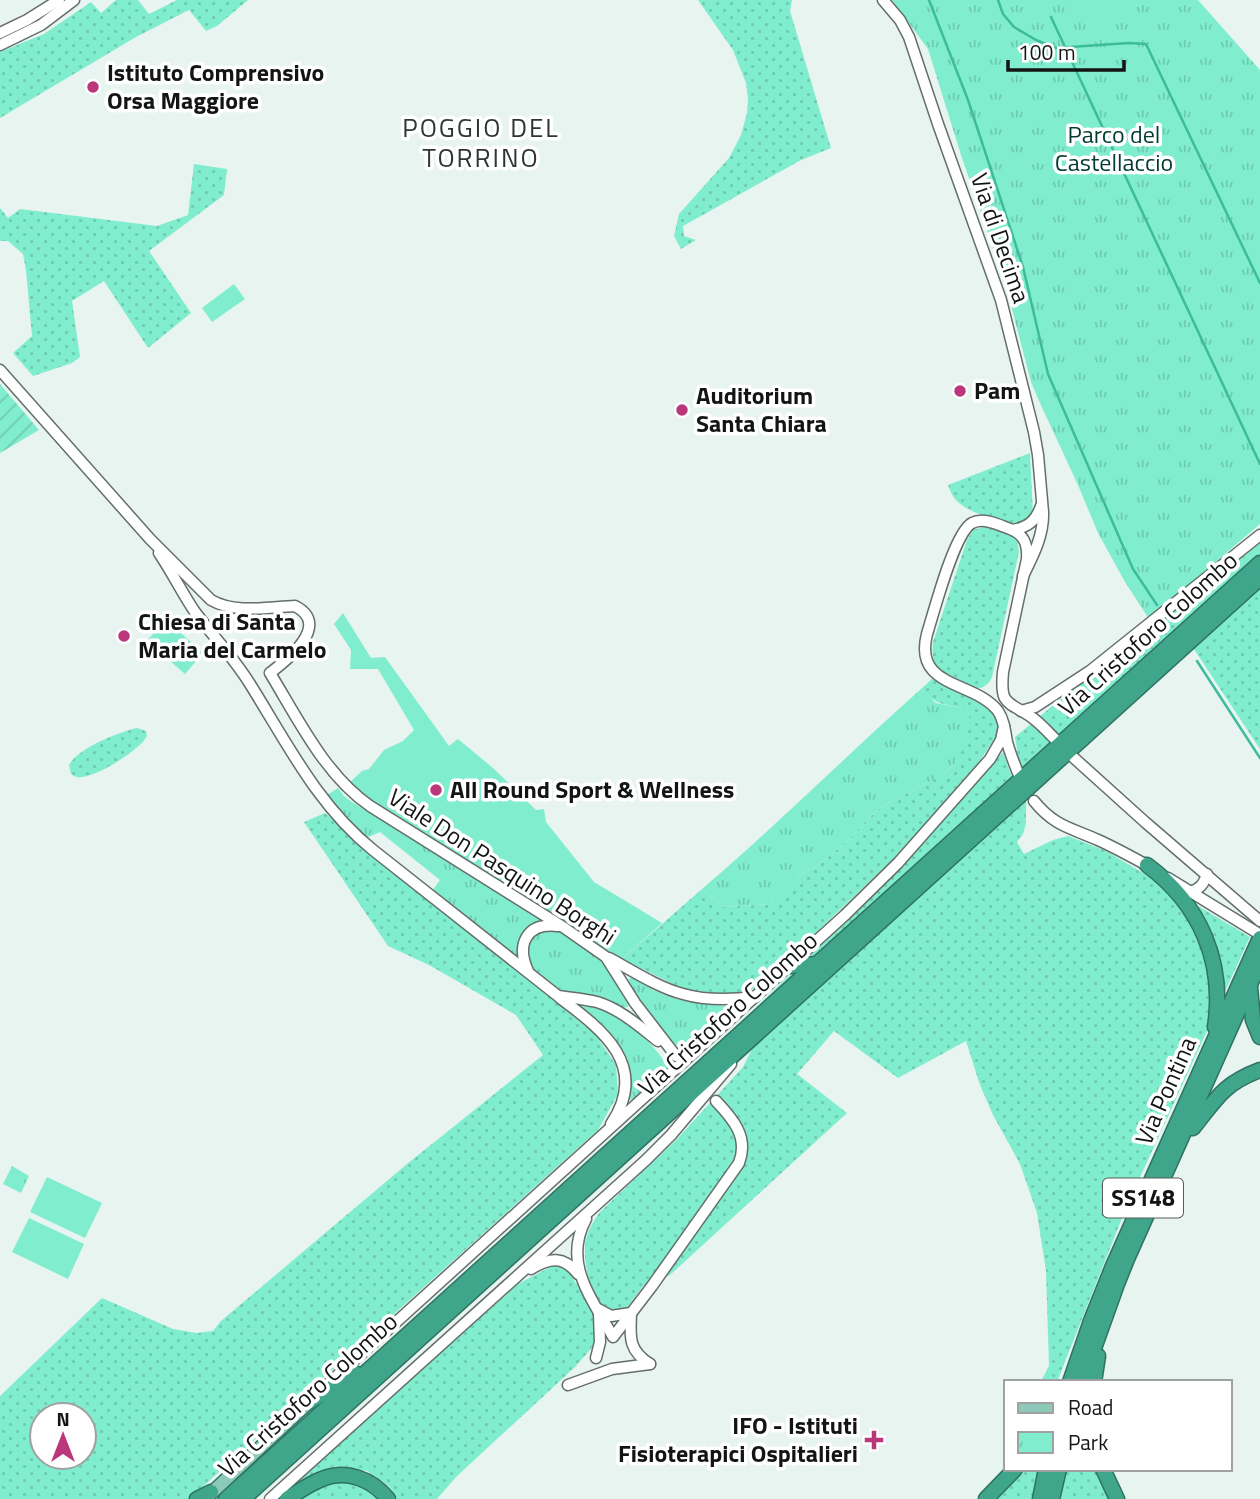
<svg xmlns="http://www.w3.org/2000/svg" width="1260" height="1499" viewBox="0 0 1260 1499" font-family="'Titillium Web',sans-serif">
  <defs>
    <pattern id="grass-dots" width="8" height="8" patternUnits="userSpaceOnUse" patternTransform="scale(1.75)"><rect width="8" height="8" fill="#80edce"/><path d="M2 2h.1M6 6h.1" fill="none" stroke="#6ecab0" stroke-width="1.8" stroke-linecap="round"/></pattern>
    <pattern id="park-tufts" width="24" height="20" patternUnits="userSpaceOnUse" patternTransform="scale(1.75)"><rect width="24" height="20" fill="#80edce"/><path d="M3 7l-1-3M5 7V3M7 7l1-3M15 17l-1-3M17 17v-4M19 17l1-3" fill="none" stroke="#6ecab0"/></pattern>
    <pattern id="garden-furrows" width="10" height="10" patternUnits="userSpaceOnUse" patternTransform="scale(1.75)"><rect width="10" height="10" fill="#80edce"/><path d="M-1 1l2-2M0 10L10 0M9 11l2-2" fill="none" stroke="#6ecab0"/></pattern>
  </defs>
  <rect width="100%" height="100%" fill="#e8f4f0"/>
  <g fill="url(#grass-dots)" fill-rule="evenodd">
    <path d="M116 0H138L149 14 177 0H248L217 26 206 31 189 10 136 37 0 118V52L44 34 91 2 101 13Z"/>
    <path d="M698 0H792L790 11 831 148 801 160 683 226 684 236 696 240 681 249 674 236 679 214 729 158 741 135 747 113 748 99 746 83 733 50Z"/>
    <path d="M194 164 227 169 224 195 149 251 191 313 148 348 104 281 72 301 80 357 72 363 33 376 13 353 32 336 26 270 23 254 8 241H0V208L8 218 20 209 157 226 188 215Z"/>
    <path d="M1030 453 1033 514 1022 524C1003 523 969 514 956 500 952 496 950 490 948 485Z"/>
    <path d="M983 527 1010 534 1017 538 1019 552 992 677C990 682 986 686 980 688 970 690 941 673 936 665 932 658 932 650 933 642L967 540 973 530Z"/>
    <path d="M1260 543V749L1186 637 1028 780 1018 756 1015 737 1051 707Z"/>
    <path d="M932 679 983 704 995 713 999 731 993 741 973 771 893 859 761 985 740 995 713 996 685 990 622 959 702 889 723 907 770 904 800 876 827 858 845 843 877 810 894 800 944 774 959 759 962 708C943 704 934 704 921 689Z"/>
    <path d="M137 728 146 731 147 736C140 750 98 776 82 777 76 778 76 777 71 774L69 765C78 748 119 732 137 728Z"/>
    <path d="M1003 752 1012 778 1026 800V823L1023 834 1017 842 1024 854 1053 840 1068 836 1106 851 1250 937 1126 1208 1057 1382 1041 1381 1049 1366 1046 1271 1037 1213 1020 1164 993 1115 980 1085 966 1041 898 1078 834 1031 797 1074 847 1113 670 1275 643 1286 629 1305 576 1366 456 1477 437 1499H397L389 1486 367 1471 335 1466 287 1490 518 1284 554 1265 570 1270 576 1284 588 1277C583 1249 582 1236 600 1212L677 1139 743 1067 754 1045 743 1020 892 876Z"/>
    <path d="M325 813 595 1034 616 1065 618 1094 598 1130 189 1499H0V1396L102 1298 173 1329 197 1333 213 1331 221 1321 407 1164 543 1055 516 1015 429 965 388 946 304 822ZM42 1415H84V1457H42Z"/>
    <path d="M1020 1469H1039L1032 1499H992Z"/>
    <path d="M1066 1469H1099L1113 1499H1059Z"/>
    <path d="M353 1480 384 1499H297C316 1486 329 1481 353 1480Z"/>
  </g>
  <g fill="url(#park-tufts)">
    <path d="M892 0H1198L1260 70V524L1149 619 1125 582 1098 533 1078 485 1039 401 1031 382 1006 286 961 155 928 49Z"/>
    <path d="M921 689 936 703 962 708 972 720 959 759 944 774 894 800 877 810 845 843 827 858 800 876 770 904 723 907 702 889C777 825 847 755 921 689Z"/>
    <path d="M338 788 344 796 352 802 542 920C521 926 517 939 518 960L432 891 440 880 380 832 366 838 325 796Z"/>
    <path d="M555 928 603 959 629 1002 628 1007 621 1008 558 991 532 971 530 965 529 948 531 938 539 931Z"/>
    <path d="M631 977 653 990 676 999 703 1004 728 1006 732 1009 729 1016 685 1053 667 1037 634 993 628 980Z"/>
    <path d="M576 1001C585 1004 595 1006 603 1009 630 1019 654 1045 669 1068L635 1100 627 1099C626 1085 626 1070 622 1056 617 1034 593 1016 575 1005Z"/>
    <path d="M12 1166 29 1176 21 1193 3 1184Z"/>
  </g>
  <path fill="url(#garden-furrows)" d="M0 384 39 430 0 453Z"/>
  <g fill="#80edce">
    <path d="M1075 1 1107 2V20L1075 19Z"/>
    <path d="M234 284 245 299 212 322 202 308Z"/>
    <path d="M343 613 371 658 385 657 449 746 458 739 493 768 536 810 544 809 546 822 594 882 662 923 622 959 364 796 349 783 362 771 369 769 384 750 403 741 414 730 378 669H350L351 650 334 624Z"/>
    <path d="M165 619 203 653 185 674 147 641Z"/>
    <path d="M47 1177 102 1203 85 1238 30 1212Z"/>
    <path d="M29 1218 84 1244 68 1279 12 1252Z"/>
  </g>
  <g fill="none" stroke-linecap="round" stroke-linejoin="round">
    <g stroke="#3dbc9c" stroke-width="2.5">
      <path d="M929 0 968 100 1023 267 1048 374 1133 569 1157 605"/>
      <path d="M998 0 1003 14 1014 27 1036 40 1055 48 1129 43 1146 44 1260 283"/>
      <path d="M1051 17 1260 464"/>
      <path d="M1197 661 1260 758"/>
    </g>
    <g stroke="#646e6a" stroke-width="13">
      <g id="secondary">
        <path d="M883 0 900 20 909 37 938 124 1001 300 1034 432 1038 455 1043 512C1044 535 1033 556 1023 576"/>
        <path d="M0 33 27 20 59 0"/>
        <path d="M0 45 41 25 74 0"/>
        <path d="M0 370 150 539 211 600C235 614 268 607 295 606 332 625 287 660 270 673 298 719 325 775 370 806L563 927 606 957 635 1003 676 1056"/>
        <path d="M1013 530C1028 527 1036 521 1041 506"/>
        <path d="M159 553C172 572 182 593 195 612 213 636 234 658 250 684 287 743 318 806 373 850L558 996C571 998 584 999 597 1002 620 1009 639 1026 658 1041"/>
        <path d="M1021 711 1035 707 1090 671 1260 535"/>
        <path d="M1074 758 1145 822 1260 921"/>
        <path d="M1018 773C1014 763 1010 753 1007 742 1005 731 1004 720 998 711 974 680 913 689 927 634 934 612 954 533 972 523 984 517 999 525 1010 529 1024 534 1028 544 1027 559L1003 672C1000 704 1006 701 1030 716 1039 722 1047 731 1055 739"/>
        <path d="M1034 801C1054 826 1071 828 1098 840 1116 848 1134 858 1152 868"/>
        <path d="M1168 878 1256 932"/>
        <path d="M1190 892C1200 889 1204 884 1207 874"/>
        <path d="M609 958C631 970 659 988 683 994 707 1001 731 1000 755 997"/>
        <path d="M528 971C516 945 526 922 558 926"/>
        <path d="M560 998C603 1030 650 1066 611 1124"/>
        <path d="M586 1219C562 1264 592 1298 613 1337L652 1286 739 1163C749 1137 733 1119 716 1101"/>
        <path d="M531 1269C550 1257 564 1256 578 1274"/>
        <path d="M598 1309 611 1316 631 1313"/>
        <path d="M631 1313C630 1337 628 1350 650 1364"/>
        <path d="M596 1358 600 1342 599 1315"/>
        <path d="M329 1383 845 915 898 863 990 759 1001 740 1004 726"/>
        <path d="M568 1385 612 1369 650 1364"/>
        <path d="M270 1499 646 1160 671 1135 731 1064"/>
      </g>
    </g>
    <g stroke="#2f7361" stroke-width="15">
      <path id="primary" d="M205 1499 309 1402"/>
    </g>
    <g stroke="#2f7361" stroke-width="17">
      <g id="highway">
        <path d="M1147 865C1200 904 1225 962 1215 1027"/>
        <path d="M791 966 818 964"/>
        <path d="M1250 987 1253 1020 1260 1037"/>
        <path d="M1193 1128C1217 1098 1223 1084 1260 1070"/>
        <path d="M1070 1382 1091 1321 1113 1266 1260 938"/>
        <path d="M1082 1382 1117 1284 1127 1259 1260 962"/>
        <path d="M1094 1382 1098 1356"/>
        <path d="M309 1402 355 1373"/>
        <path d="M1103 1469 1117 1499"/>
        <path d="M197 1499 211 1492"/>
        <path d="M226 1499 1260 563"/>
        <path d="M243 1499 1260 578"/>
        <path d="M287 1499C298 1492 309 1484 322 1479 346 1469 372 1479 388 1499"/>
        <path d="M986 1499 1015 1469"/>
        <path d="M1040 1499 1046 1469"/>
        <path d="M1052 1499 1059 1469"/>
      </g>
    </g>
    <use href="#secondary" stroke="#fff" stroke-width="10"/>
    <use href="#primary" stroke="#8cc9b9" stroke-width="12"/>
    <use href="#highway" stroke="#3fa58b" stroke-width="14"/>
  </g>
  <g fill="#bb377b" stroke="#fff" stroke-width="2.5">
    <circle cx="93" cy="87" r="7"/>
    <circle cx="960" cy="391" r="7"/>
    <circle cx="682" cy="410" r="7"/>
    <circle cx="124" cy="636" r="7"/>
    <circle cx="436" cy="790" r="7"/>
    <path d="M870.5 1429.5h7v7h7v7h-7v7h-7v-7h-7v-7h7z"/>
  </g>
  <g text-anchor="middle" stroke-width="7" stroke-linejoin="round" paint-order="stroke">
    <rect fill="#fff" stroke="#595b5a" stroke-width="2" x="1103" y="1178.5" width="80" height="39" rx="5"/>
    <g font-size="23" font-weight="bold" fill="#121514">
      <text x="1143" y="1206">SS148</text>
    </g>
    <g font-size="24" font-weight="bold" fill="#121514" stroke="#fff" text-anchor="start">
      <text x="107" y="81">Istituto Comprensivo<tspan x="107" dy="28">Orsa Maggiore</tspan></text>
      <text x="974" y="399">Pam</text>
      <text x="696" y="404">Auditorium<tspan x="696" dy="28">Santa Chiara</tspan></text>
      <text x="138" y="630">Chiesa di Santa<tspan x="138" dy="28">Maria del Carmelo</tspan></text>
      <text x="450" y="798">All Round Sport &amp; Wellness</text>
      <text x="858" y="1434" text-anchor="end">IFO - Istituti<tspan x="858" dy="28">Fisioterapici Ospitalieri</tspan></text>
    </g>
    <g font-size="24" fill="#023c2f" stroke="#fff">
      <text x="1114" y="143">Parco del<tspan x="1114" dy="28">Castellaccio</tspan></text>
    </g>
    <g font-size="24" fill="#121514" stroke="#fff">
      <text transform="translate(1000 238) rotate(71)" y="8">Via di Decima</text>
      <text transform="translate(1148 634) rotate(-42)" y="8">Via Cristoforo Colombo</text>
      <text transform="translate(502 867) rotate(33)" y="8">Viale Don Pasquino Borghi</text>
      <text transform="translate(728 1014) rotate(-42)" y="8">Via Cristoforo Colombo</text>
      <text transform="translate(1166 1091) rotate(-66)" y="8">Via Pontina</text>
      <text transform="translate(308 1395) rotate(-42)" y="8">Via Cristoforo Colombo</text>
    </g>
    <g font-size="26" letter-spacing="2" fill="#2d3633" stroke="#fff">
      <text x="481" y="137">POGGIO DEL<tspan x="481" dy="30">TORRINO</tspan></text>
    </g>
  </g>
  <rect x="1004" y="1380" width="228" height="91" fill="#ffffff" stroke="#a0a1a1" stroke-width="2"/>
  <rect x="1018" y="1403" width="35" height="10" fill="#8cc9b9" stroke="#a0a1a1" stroke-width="2"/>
  <text x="1068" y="1415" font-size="21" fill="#121514">Road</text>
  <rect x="1018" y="1432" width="35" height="21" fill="url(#park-tufts)" stroke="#a0a1a1" stroke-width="2"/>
  <text x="1068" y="1450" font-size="21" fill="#121514">Park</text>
  <g transform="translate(63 1436)"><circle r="33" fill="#ffffff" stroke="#a0a1a1" stroke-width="2"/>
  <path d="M0-5L12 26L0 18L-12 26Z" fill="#bb377b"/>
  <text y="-10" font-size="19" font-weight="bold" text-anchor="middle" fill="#121514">N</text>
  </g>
  <path d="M1008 60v10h116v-10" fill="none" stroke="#121514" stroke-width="3.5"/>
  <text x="1018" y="60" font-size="21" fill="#121514" stroke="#ffffff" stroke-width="5" paint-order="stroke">100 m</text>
</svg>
